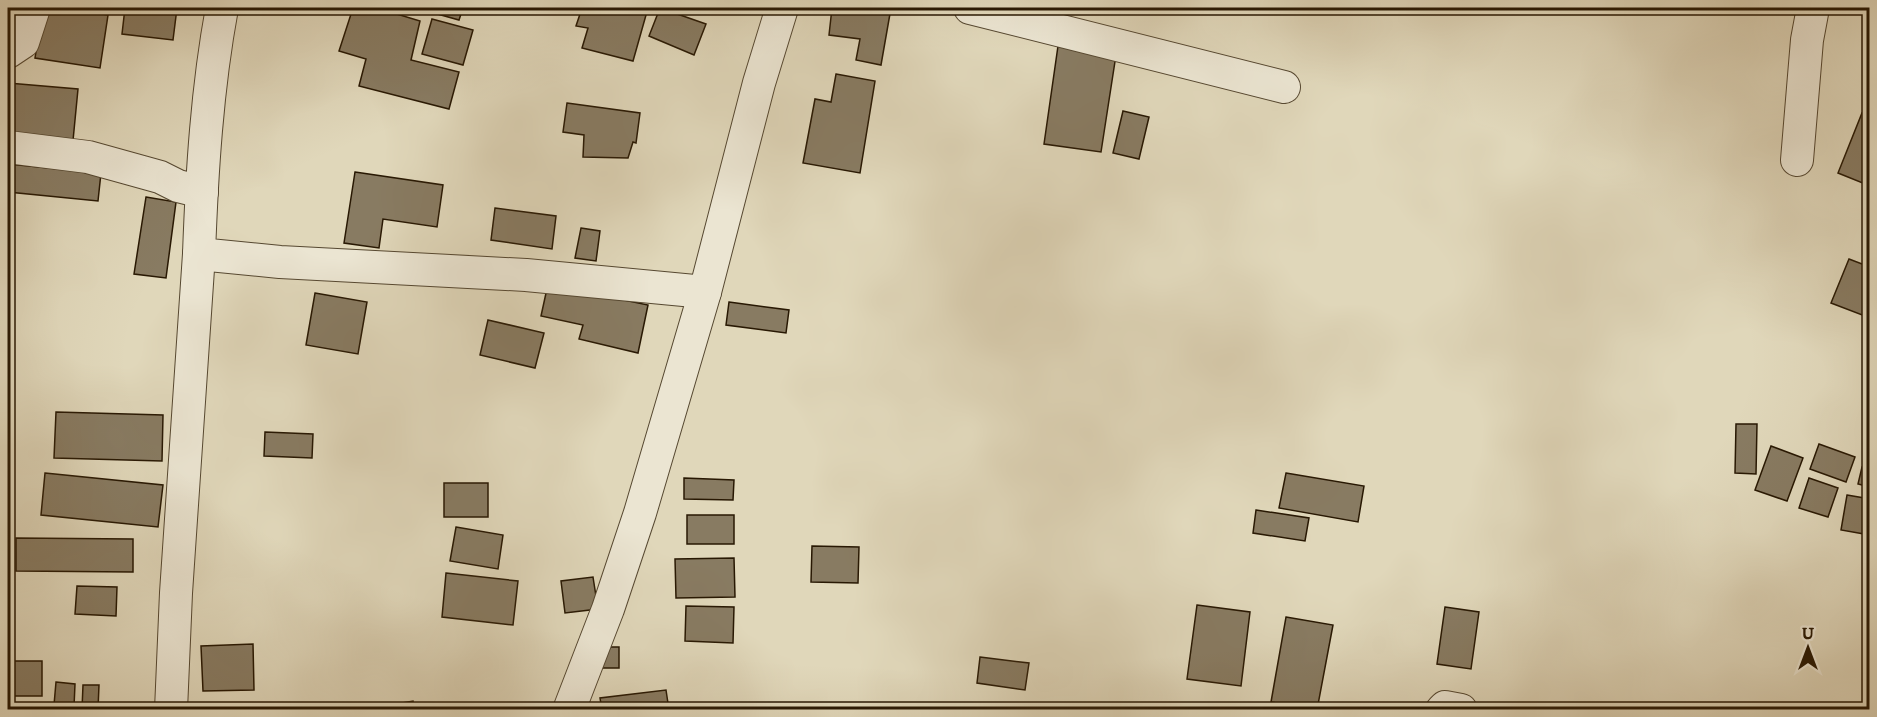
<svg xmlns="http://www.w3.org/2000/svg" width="1877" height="717" viewBox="0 0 1877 717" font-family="'IM FELL DW Pica',serif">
  <rect width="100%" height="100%" fill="#e0d7ba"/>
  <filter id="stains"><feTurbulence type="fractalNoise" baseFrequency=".00333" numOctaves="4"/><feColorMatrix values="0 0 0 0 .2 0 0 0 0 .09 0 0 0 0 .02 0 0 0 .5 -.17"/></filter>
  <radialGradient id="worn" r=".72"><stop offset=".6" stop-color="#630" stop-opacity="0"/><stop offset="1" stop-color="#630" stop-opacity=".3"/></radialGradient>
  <g fill="#887b62" stroke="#281803" stroke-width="1.5">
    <path d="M43 8H66L108 15 100 68 35 58Z"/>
    <path d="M125 8H177L173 40 122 34Z"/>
    <path d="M353 8H377L420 21 411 60 459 72 449 109 359 86 366 59 339 51Z"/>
    <path d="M416 8H463L459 20Z"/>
    <path d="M582 8H648L633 61 582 48 588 28 576 26Z"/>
    <path d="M660 8 706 24 694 55 649 36Z"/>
    <path d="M832 8H891L881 65 856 60 860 39 829 35Z"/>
    <path d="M432 19 473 30 463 65 422 54Z"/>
    <path d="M1058 46 1116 55 1101 152 1044 144Z"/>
    <path d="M836 74 875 81 860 173 803 163 815 99 831 102Z"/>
    <path d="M8 83 78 89 72 151 8 145Z"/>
    <path d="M567 103 640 113 636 143 633 142 628 158 583 157 584 135 563 132Z"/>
    <path d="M1123 111 1149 117 1139 159 1113 153Z"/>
    <path d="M1862 113 1870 115V186L1838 173Z"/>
    <path d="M8 164 101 173 98 201 8 192Z"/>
    <path d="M355 172 443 185 437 227 383 219 379 248 344 243Z"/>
    <path d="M146 197 176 202 166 278 134 274Z"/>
    <path d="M495 208 556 216 552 249 491 240Z"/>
    <path d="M581 228 600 231 596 261 575 258Z"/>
    <path d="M1849 259 1870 267V318L1831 303Z"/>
    <path d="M548 284 648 305 638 353 579 339 583 325 541 316Z"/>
    <path d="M315 293 367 302 358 354 306 345Z"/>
    <path d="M729 302 789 310 786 333 726 325Z"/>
    <path d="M488 320 544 333 535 368 480 355Z"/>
    <path d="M56 412 163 415 162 461 54 458Z"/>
    <path d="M1736 424H1757L1756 474 1735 473Z"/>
    <path d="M265 432 313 434 312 458 264 456Z"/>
    <path d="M1819 444 1855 457 1846 482 1810 469Z"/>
    <path d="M1771 446 1803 458 1787 501 1755 490Z"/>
    <path d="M1862 467 1870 468V487L1858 484Z"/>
    <path d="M45 473 163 485 158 527 41 515Z"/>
    <path d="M1286 473 1364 486 1358 522 1279 508Z"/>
    <path d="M684 478 734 480 733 500 684 499Z"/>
    <path d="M1809 478 1838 488 1828 517 1799 508Z"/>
    <rect x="444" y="483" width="44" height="34"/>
    <path d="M1847 495 1870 499V535L1841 530Z"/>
    <path d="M1256 510 1309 518 1305 541 1253 533Z"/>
    <rect x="687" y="515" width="47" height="29"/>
    <path d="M456 527 503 535 498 569 450 561Z"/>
    <path d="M16 538 133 539V572L16 571Z"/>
    <path d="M812 546 859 547 858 583 811 582Z"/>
    <path d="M734 558 735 597 676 598 675 559Z"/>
    <path d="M446 573 518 581 513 625 442 617Z"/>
    <path d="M593 577 598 609 565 613 561 581Z"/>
    <path d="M77 586 117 587 116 616 75 614Z"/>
    <path d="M1197 605 1250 612 1241 686 1187 679Z"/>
    <path d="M686 606 734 607 733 643 685 641Z"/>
    <path d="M1445 607 1479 612 1471 669 1437 664Z"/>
    <path d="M1286 617 1333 625 1317 710 1271 702Z"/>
    <path d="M253 644 254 690 203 691 201 646Z"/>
    <rect x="594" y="647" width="25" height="21"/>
    <path d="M980 657 1029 663 1025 690 977 683Z"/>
    <rect x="8" y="661" width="34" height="35"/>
    <path d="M56 682 75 684 74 707 54 705Z"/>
    <path d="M83 685H99L98 709H82Z"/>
    <path d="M666 690 669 710H602L600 698Z"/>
    <path d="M413 701 414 710H360Z"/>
    <rect x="448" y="703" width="29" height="7"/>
    <path d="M490 704 513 705V710H490Z"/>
  </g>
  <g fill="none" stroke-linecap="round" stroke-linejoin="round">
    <g stroke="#564831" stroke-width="34">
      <g id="minor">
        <path d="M222 8C207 89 202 171 199 254L280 262 526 275 705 292"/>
        <path d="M970 8 1284 87"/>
        <path d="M8 52 23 42 34 8"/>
        <path d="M8 147 88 157 160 177 178 186 202 192"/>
        <path d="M1797 160 1807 40 1813 8"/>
        <path d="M171 710 176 593 199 254"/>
        <path d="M569 710 608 609 640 513 705 292 759 83 782 8"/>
        <path d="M1442 710 1445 707 1461 710"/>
      </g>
    </g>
    <use href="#minor" stroke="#ebe5d2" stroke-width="32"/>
  </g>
  <rect width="1877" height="717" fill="none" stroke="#e0d7ba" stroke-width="30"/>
  <rect x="9" y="9" width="1859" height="699" fill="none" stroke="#281803" stroke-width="3"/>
  <rect x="15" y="15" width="1847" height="687" fill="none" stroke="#281803" stroke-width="1.5"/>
  <g transform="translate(1808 648)" stroke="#ebe5d2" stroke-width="4.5" paint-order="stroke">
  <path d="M0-4.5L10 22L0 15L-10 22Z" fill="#281803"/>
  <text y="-9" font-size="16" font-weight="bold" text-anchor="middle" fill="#281803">U</text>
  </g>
  <rect width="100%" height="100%" filter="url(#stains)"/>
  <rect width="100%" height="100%" fill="url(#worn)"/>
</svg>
